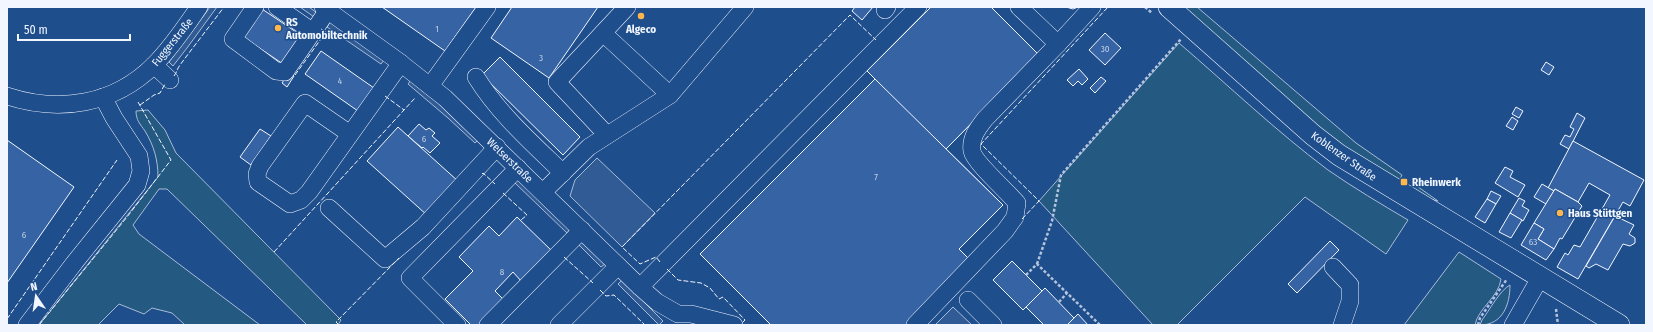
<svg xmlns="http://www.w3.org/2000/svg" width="1653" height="332" viewBox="0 0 1653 332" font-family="'Fira Sans Condensed',sans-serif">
  <rect width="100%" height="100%" fill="#1f4e8c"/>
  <g fill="#245a82" stroke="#a8bbd7">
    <path d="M1182 7H1197L1356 143 1402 175 1399 181 1342 147Z"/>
    <path d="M1179 43C1229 86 1276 131 1328 170 1354 188 1381 204 1408 220L1386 254 1305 197 1177 325H1153L1039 201Z"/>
    <path d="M148 110 165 130 176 153 341 320 338 325H307L167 189H159L133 225 139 234 260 325H185L172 313 152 308 144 314 119 304 98 325H39L158 177C158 160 154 146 145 131 140 124 136 120 136 111Z"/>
    <path d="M1414 184 1438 201 1430 199 1413 190Z"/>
    <path d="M1459 252 1501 279C1499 297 1478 308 1475 325H1404Z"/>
    <path d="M1510 285C1510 304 1503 325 1480 325L1482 320C1489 311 1500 290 1510 285Z"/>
  </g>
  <g fill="#305b95" stroke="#a8bbd7">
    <path d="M210 7H217L187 48 173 66 169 62Z"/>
    <path d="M300 7H309L317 13 314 17Z"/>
    <path d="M330 22 384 60 381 64 327 27Z"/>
    <path d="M411 80 427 92 479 139 475 143 448 118 408 84Z"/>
    <path d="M597 158 655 213 622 247 570 196 575 180Z"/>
    <path d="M519 179 570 229 567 233 515 183Z"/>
    <path d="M582 241 605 264 601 267 578 244Z"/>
    <path d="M622 280 663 321 659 325 618 284Z"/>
    <path d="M953 307 972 325H935Z"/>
  </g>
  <g fill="#3563a3" stroke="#f2f6ff">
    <path d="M382 7H476L445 51Z"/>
    <path d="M512 7H598L549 78 491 38Z"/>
    <path d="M855 7H873L862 20 852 11Z"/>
    <path d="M931 7H991L1039 55 946 149 867 71Z"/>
    <path d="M931 7H991L1039 55 946 149 1003 205 959 249 971 261 907 325H771L700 254 875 79 867 71Z"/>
    <path d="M1066 7H1078L1073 9Z"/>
    <path d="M262 9 302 36 283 64 243 37Z"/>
    <path d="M1105 33 1121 48 1105 65 1089 50Z"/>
    <path d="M321 51 374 88 358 111 305 74Z"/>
    <path d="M500 57 580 137 563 155 482 75Z"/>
    <path d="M1546 62 1554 67 1549 75 1541 70Z"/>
    <path d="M1079 69 1088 79 1082 85 1078 81 1073 86 1067 80Z"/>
    <path d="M289 72 294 76 287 87 282 83Z"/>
    <path d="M1101 77 1106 81 1095 93 1090 88Z"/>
    <path d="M875 79 1003 205 959 249 971 261 907 325H771L700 254Z"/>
    <path d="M1516 107 1523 111 1519 118 1512 114Z"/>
    <path d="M1577 113 1585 118 1569 149 1560 144 1565 135 1570 137 1574 129 1570 127Z"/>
    <path d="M1512 117 1518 121 1513 130 1506 126Z"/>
    <path d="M419 124 426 130 429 128 435 133 432 136 440 143 430 153 423 147 422 148 408 136Z"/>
    <path d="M398 127 459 182 428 216 367 161Z"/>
    <path d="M260 129 271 136 251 165 240 157Z"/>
    <path d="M7 140 74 187 7 283Z"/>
    <path d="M1573 141 1644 180 1630 206 1623 202 1578 279 1557 267 1565 253 1568 255 1574 245 1580 247 1610 195 1589 183 1578 202 1555 189 1554 191 1548 188Z"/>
    <path d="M1505 167 1513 171 1510 177 1525 185 1518 197 1495 183Z"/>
    <path d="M1542 184 1554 191 1546 204 1534 197Z"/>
    <path d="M1555 189 1578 202 1582 206 1562 239 1560 238 1554 249 1538 239 1544 229 1534 223Z"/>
    <path d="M1491 191 1501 196 1496 204 1487 199Z"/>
    <path d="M1519 198 1525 201 1522 206 1529 210 1523 221 1510 213Z"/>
    <path d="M1487 199 1496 204 1485 223 1475 217Z"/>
    <path d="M1510 213 1522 220 1511 238 1499 232Z"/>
    <path d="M1615 216 1634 225 1629 234 1635 238V243L1630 246 1623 244 1608 270 1596 264 1589 268 1586 266Z"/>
    <path d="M517 217 553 252 522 282 513 272 495 291 504 300 479 325H471L445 299 473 271 459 257 489 226 499 236Z"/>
    <path d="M1534 223 1544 229 1538 239 1554 249 1546 260 1521 245Z"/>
    <path d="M1330 241 1339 250 1297 293 1288 284Z"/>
    <path d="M1012 261 1042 291 1023 310 993 280Z"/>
    <path d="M1045 288 1074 318 1067 325H1044L1026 307Z"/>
    <path d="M1078 314 1088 325H1067Z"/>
  </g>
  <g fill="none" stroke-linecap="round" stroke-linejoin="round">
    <g stroke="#f2f6ff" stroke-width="18">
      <g id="minor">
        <path d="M255 7 233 39 276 71 285 72 328 10"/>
        <path d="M277 7 313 32"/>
        <path d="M323 7 398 61 445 98 640 287 657 302 678 314H691L734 325"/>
        <path d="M885 10 887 7"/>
        <path d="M603 33 670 95"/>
        <path d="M1058 44 1092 7"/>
        <path d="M154 65 170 80"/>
        <path d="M476 77C499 114 532 143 563 173"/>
        <path d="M430 86 487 7"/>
        <path d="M7 96C59 113 114 105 154 65 172 47 185 27 199 7"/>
        <path d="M350 134 305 103 260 166 257 174 258 182 290 204 301 200 309 192 401 63"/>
        <path d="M607 135 557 82 627 7"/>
        <path d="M543 192 589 147 670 95 745 7"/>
        <path d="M329 208 385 259 423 227 497 147"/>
        <path d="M1333 267 1350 285V301L1342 325"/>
        <path d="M640 287 918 7"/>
        <path d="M968 300 993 325"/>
        <path d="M27 325 75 262 137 185 141 171 139 156 114 118 103 97"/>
        <path d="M457 325 410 278 518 168"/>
        <path d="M488 325 582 230"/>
        <path d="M559 325 618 266"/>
        <path d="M915 325 1005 231 1015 217 1017 203C1008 192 974 162 972 151 970 138 978 128 985 119L1058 44 1019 7"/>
        <path d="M1513 325 1540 278"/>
      </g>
    </g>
    <g stroke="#f2f6ff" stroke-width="22">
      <path id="major" d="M1169 7 1313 135 1339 155 1619 325"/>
    </g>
    <g stroke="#b3c4dc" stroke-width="2.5" stroke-dasharray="3 2" stroke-linecap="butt">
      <path d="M1145 7 1152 13"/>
      <path d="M1037 264 1052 221 1061 175 1181 39"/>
      <path d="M1026 275 1037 264 1100 325"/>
      <path d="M1059 302 1067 293"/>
      <path d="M1556 309 1558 325"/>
      <path d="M1478 325 1480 318 1507 279"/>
    </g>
    <use href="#minor" stroke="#1f4e8c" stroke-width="17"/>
    <use href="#major" stroke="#1f4e8c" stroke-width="21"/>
    <g stroke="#f2f6ff" stroke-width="1" stroke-dasharray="5 2" stroke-linecap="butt">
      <path d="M295 75 326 32 321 29"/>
      <path d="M174 76C177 72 177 69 180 65 194 46 209 27 224 7"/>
      <path d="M385 96 404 110"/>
      <path d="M140 105 154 95 160 93 165 84"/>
      <path d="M482 174 483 173 495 184"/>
      <path d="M503 193 527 215 521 220"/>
      <path d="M1022 219 1039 201 981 144 1108 7"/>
      <path d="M274 252 415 98"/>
      <path d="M564 257 593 283"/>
      <path d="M660 262 656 257 640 264 622 247 850 15 876 40"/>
      <path d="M667 269 678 280 701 283 710 288 719 299 723 297 745 320 740 325"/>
      <path d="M600 290 606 296 614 295 645 325"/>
      <path d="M7 319 117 160"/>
      <path d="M39 325 127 217 171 160 138 102"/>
      <path d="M339 325 336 322 399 258"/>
    </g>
  </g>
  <g fill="#ffb74d" stroke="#1f4e8c" stroke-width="1.5">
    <circle cx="641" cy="16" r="4"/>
    <circle cx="278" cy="28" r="4"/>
    <rect x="1400" y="178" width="8" height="8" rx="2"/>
    <circle cx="1560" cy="213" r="4"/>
  </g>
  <g text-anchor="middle" stroke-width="3" stroke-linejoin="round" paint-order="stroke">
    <g font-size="9" fill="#c3d1e8">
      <text x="437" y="32">1</text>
      <text x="1105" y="52">30</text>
      <text x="541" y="61">3</text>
      <text x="340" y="84">4</text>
      <text x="424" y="142">6</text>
      <text x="876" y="180">7</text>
      <text x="24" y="238">6</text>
      <text x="1533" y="245">63</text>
      <text x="502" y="275">8</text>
    </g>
    <g font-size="11" font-weight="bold" fill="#f2f6ff" stroke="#1f4e8c" text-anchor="start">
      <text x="286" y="26">RS<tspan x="286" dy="13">Automobiltechnik</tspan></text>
      <text x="641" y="33" text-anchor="middle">Algeco</text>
      <text x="1412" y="186">Rheinwerk</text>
      <text x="1568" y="217">Haus Stüttgen</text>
    </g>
    <g font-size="11" fill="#f2f6ff" stroke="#1f4e8c">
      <text transform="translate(172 42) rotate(-51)" y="4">Fuggerstraße</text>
      <text transform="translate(1344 156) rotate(35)" y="4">Koblenzer Straße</text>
      <text transform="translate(510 160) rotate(44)" y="4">Welserstraße</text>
    </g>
  </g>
  <rect width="1653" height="332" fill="none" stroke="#f2f6ff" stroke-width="16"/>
  <g transform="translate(36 296) rotate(347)" stroke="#1f4e8c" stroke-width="3" paint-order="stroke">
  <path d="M0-3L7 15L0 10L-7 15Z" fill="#f2f6ff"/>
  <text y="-6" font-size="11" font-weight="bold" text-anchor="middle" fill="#f2f6ff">N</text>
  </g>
  <path d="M18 34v6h112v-6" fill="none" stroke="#f2f6ff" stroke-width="2"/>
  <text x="24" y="34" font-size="12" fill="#f2f6ff" stroke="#1f4e8c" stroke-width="3" paint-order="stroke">50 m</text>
</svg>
